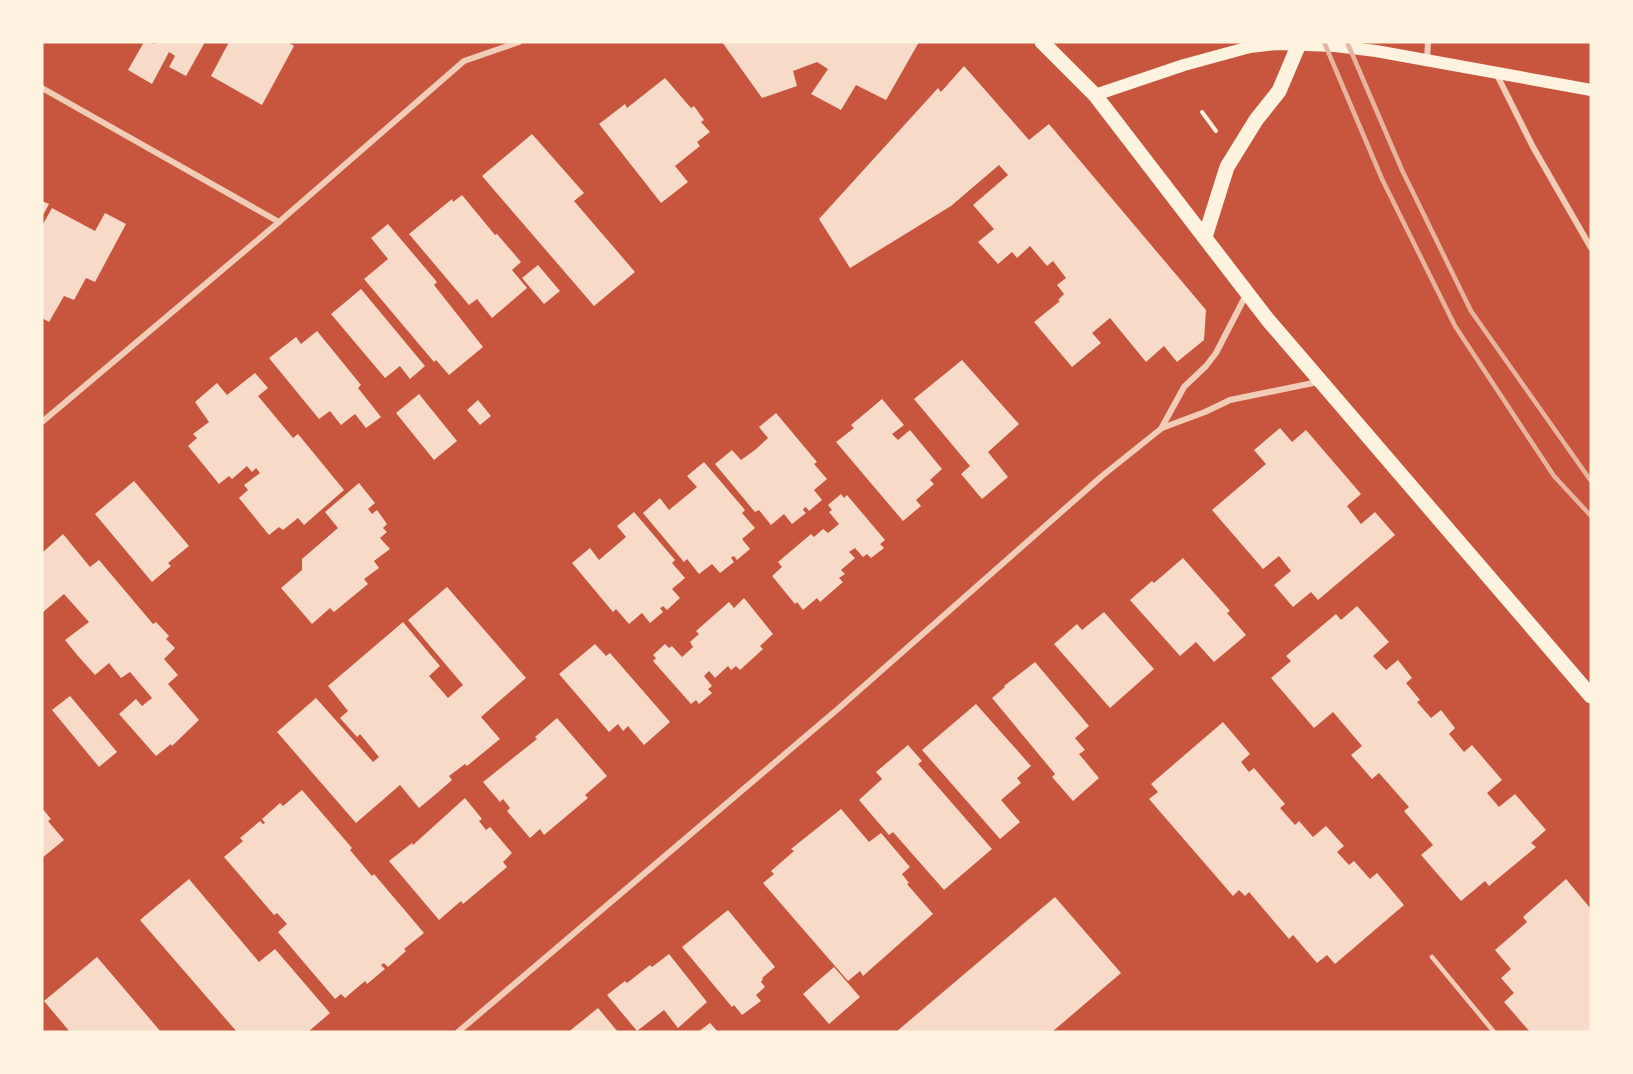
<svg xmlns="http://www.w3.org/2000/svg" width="1633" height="1074" viewBox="0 0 1633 1074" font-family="'Alegreya Sans',sans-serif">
  <rect width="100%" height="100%" fill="#c8553d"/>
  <g fill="#f7dbc8">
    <path d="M144 42 155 44 156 42H205L186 76 169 67 175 56 169 52 152 84 128 70Z"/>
    <path d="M229 42H288L294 46 262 105 211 76Z"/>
    <path d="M722 42H919L886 100 856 85 841 110 811 94 828 69 817 62 793 71 797 86 762 98Z"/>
    <path d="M964 66 1029 140 1049 124 1206 310 1204 340 1177 362 1164 346 1146 362 1110 318 1092 333 1101 343 1072 367 1034 322 1060 301 1058 300 1064 294 1057 285 1066 278 1053 261 1047 266 1030 246 1017 258 1012 252 998 264 978 242 994 229 973 205 1008 175 999 165 951 206 850 268 819 219 938 88 941 92Z"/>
    <path d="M665 78 691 108 694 106 704 120 701 122 710 132 697 142 700 146 675 166 688 182 661 203 599 124 625 104 627 108Z"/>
    <path d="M532 134 584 193 574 201 635 272 594 306 482 176Z"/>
    <path d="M462 195 495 235 497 234 521 262 512 270 527 288 492 318 477 299 469 305 409 234 452 199 453 202Z"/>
    <path d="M42 201 49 204 42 217Z"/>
    <path d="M52 208 95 231 105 213 126 224 95 282 86 278 74 300 64 296 49 322 42 318V226Z"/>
    <path d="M388 224 437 282 434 285 483 347 449 375 436 360 434 362 364 279 388 259 371 238Z"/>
    <path d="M538 265 560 291 544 304 522 278Z"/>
    <path d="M361 289 425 366 410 379 400 366 385 378 331 314Z"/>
    <path d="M317 331 361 385 358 388 381 417 366 428 355 414 341 425 330 411 319 419 269 358 296 337 301 344Z"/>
    <path d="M962 360 1019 424 988 452 1008 477 982 499 961 474 970 466 914 399Z"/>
    <path d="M255 373 268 388 258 396 293 438 298 434 344 490 304 525 298 518 283 530 279 527 269 535 239 498 248 490 244 485 260 473 256 468 252 472 247 466 232 479 229 476 219 484 188 446 197 438 193 434 209 422 195 402 217 383 227 395Z"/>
    <path d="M419 394 457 441 434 460 396 413Z"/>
    <path d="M882 399 904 425 892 434 898 440 910 430 942 469 930 480 934 484 916 500 921 506 903 521 836 442 854 428 851 425Z"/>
    <path d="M478 400 491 416 480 425 467 410Z"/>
    <path d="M776 413 817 462 814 464 827 479 814 490 822 500 809 511 806 507 804 508 803 510 806 513 792 524 784 514 771 525 759 510 755 512 715 464 732 450 741 460 755 450 768 438 759 427Z"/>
    <path d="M1280 428 1292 442 1306 430 1361 494 1347 506 1361 524 1375 512 1395 535 1318 600 1311 592 1293 607 1274 585 1291 571 1279 556 1263 569 1212 510 1266 464 1254 450Z"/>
    <path d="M704 462 745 510 742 513 755 528 742 539 750 549 737 560 734 556 732 557 731 558 734 562 720 573 712 564 699 574 687 559 684 562 643 513 660 498 669 510 697 487 687 476Z"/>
    <path d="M134 481 189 546 168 563 171 566 152 582 95 514Z"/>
    <path d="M359 483 375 503 368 509 372 514 377 510 387 524 383 528 387 532 380 538 390 549 374 561 379 568 364 579 368 584 334 612 330 608 312 624 281 588 302 570V559L338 528 325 512Z"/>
    <path d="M841 494 844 498 847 495 885 540 880 544 884 548 871 558 867 554 863 557 855 548 849 552 855 558 841 570 845 574 839 578 843 582 820 602 817 598 803 610 797 602 795 604 772 576 782 567 778 562 811 534 814 537 823 529 828 533 839 524 829 512 832 510 828 505Z"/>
    <path d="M634 512 675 560 672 563 685 578 672 589 680 598 667 610 663 606 662 607 660 608 663 612 650 623 642 613 629 624 616 609 613 612 572 563 590 548 599 560 626 537 617 526Z"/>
    <path d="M63 534 90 567 99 560 153 624 156 622 169 636 166 639 175 648 164 659 178 675 168 684 199 720 172 746 171 744 156 756 119 714 136 699 142 706 152 698 130 672 121 678 109 663 95 675 78 656 65 640 89 622 64 594 42 613V553Z"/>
    <path d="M1183 558 1230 611 1227 613 1246 635 1214 662 1196 642 1180 656 1130 600 1152 581 1154 583Z"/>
    <path d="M447 587 526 678 481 717 500 739 467 766 465 764 449 776 452 780 436 794 419 808 400 785 356 823 277 732 316 698 373 762 379 757 360 734 357 737 340 718 348 711 328 686 403 622 440 666 429 676 448 698 463 685 408 620Z"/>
    <path d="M744 598 773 634 760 646 763 649 740 670 736 666 731 670 728 666 715 678 709 671 704 676 712 686 708 689 712 693 699 704 696 700 691 704 653 661 656 658 653 655 665 644 669 648 672 646 682 657 693 647 690 642 699 634 696 631 729 602 734 608Z"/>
    <path d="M1357 606 1389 642 1373 656 1386 670 1398 660 1412 678 1406 683 1420 700 1417 702 1431 718 1441 710 1455 728 1449 734 1464 752 1472 745 1502 780 1487 793 1499 807 1515 794 1546 830 1531 843 1536 847 1489 886 1485 881 1461 901 1421 855 1433 845 1404 811 1409 807 1379 773 1372 779 1351 755 1362 746 1333 712 1314 728 1271 678 1291 661 1286 656 1336 614 1341 620Z"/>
    <path d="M1104 612 1154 669 1110 708 1054 644 1077 624 1082 630Z"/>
    <path d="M595 644 606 656 610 653 670 722 644 745 628 726 623 731 618 724 609 732 559 674Z"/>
    <path d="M1035 662 1089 726 1075 738 1085 750 1079 754 1099 778 1073 801 1052 777 1055 774 992 698 1005 687 1004 686Z"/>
    <path d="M70 696 117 752 99 767 52 710Z"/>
    <path d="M976 704 1031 766 1017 778 1021 783 1001 800 1020 822 1000 839 922 750Z"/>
    <path d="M557 718 607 776 585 795 588 798 544 835 540 829 530 838 507 811 510 808 503 799 500 802 483 782 537 739 535 737Z"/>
    <path d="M1223 722 1250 754 1241 762 1249 772 1254 768 1285 804 1280 808 1295 825 1299 821 1313 837 1326 826 1344 846 1337 852 1349 865 1354 861 1370 879 1377 873 1404 905 1335 964 1327 955 1317 963 1293 935 1289 939 1249 892 1245 896 1239 890 1233 896 1149 799 1158 792 1151 784Z"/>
    <path d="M908 745 922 761 918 764 992 849 944 890 893 832 889 835 859 800 882 779 876 772Z"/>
    <path d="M302 790 352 848 350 850 372 876 374 874 424 933 404 949 406 951 388 967 384 963 381 965 385 969 367 984 365 981 345 998 341 994 335 999 278 932 287 924 277 913 274 915 224 857 243 841 240 838 260 821 263 824 265 823 262 819 280 803 283 806Z"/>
    <path d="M465 798 482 819 479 821 486 830 490 827 512 853 503 862 507 867 463 904 461 901 439 920 389 861 412 843 413 845Z"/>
    <path d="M42 808 51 819 48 821 64 840 42 858Z"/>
    <path d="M841 809 869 842 881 833 910 867 902 874 909 883 907 884 933 914 863 976 860 971 848 981 763 883 774 874 771 871 794 851 791 849Z"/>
    <path d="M189 879 259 962 275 949 330 1013 308 1032H237L140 920Z"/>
    <path d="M1566 879 1591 909V1032H1530L1504 1002 1514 993 1501 978 1511 969 1495 950 1527 922 1523 917Z"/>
    <path d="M1055 897 1121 973 1052 1032H896Z"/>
    <path d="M728 910 775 967 762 978 763 979 761 982 765 987 756 995 761 1001 742 1015 734 1005 732 1007 682 947Z"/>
    <path d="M669 954 707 1002 678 1028 664 1010 637 1031 607 995 625 981 627 983 650 965 652 967Z"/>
    <path d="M97 957 161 1032H70L44 1001Z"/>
    <path d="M834 967 860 997 829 1024 803 994Z"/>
    <path d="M598 1008 618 1032H568L572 1029Z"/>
    <path d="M710 1023 718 1032H698Z"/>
  </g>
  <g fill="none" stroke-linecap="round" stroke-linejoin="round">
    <path stroke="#fff3e0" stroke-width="4" d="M1202 112 1216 131"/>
    <path stroke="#f1ccb7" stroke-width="4.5" d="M1432 957 1494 1032"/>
    <g stroke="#f1ccb7" stroke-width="6">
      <path d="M1427 60 1428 42"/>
      <path d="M1496 73 1533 147 1591 248"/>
      <path d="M42 88 279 222"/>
      <path d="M42 422 279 222 464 61 519 42"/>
      <path d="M1162 427 1184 387 1206 366 1216 353 1246 295"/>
      <path d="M458 1032 839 708 1102 476 1162 428 1205 412 1230 400 1318 382"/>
    </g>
    <path stroke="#fff3e0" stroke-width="12" d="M1095 95 1184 65 1250 47 1276 44 1335 46 1376 51 1591 90"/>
    <g stroke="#fff3e0" stroke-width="15">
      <path d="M1042 42 1095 95 1268 320 1591 696"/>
      <path d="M1205 237 1227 167 1256 120 1279 91 1299 44"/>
    </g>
    <g stroke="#e9b49f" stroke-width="4.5">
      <path d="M1324 42 1382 179 1455 326 1554 476 1591 516"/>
      <path d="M1347 42 1402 170 1471 311 1591 481"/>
    </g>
  </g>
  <rect width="1633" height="1074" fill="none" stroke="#fff3e0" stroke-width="87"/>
</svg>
